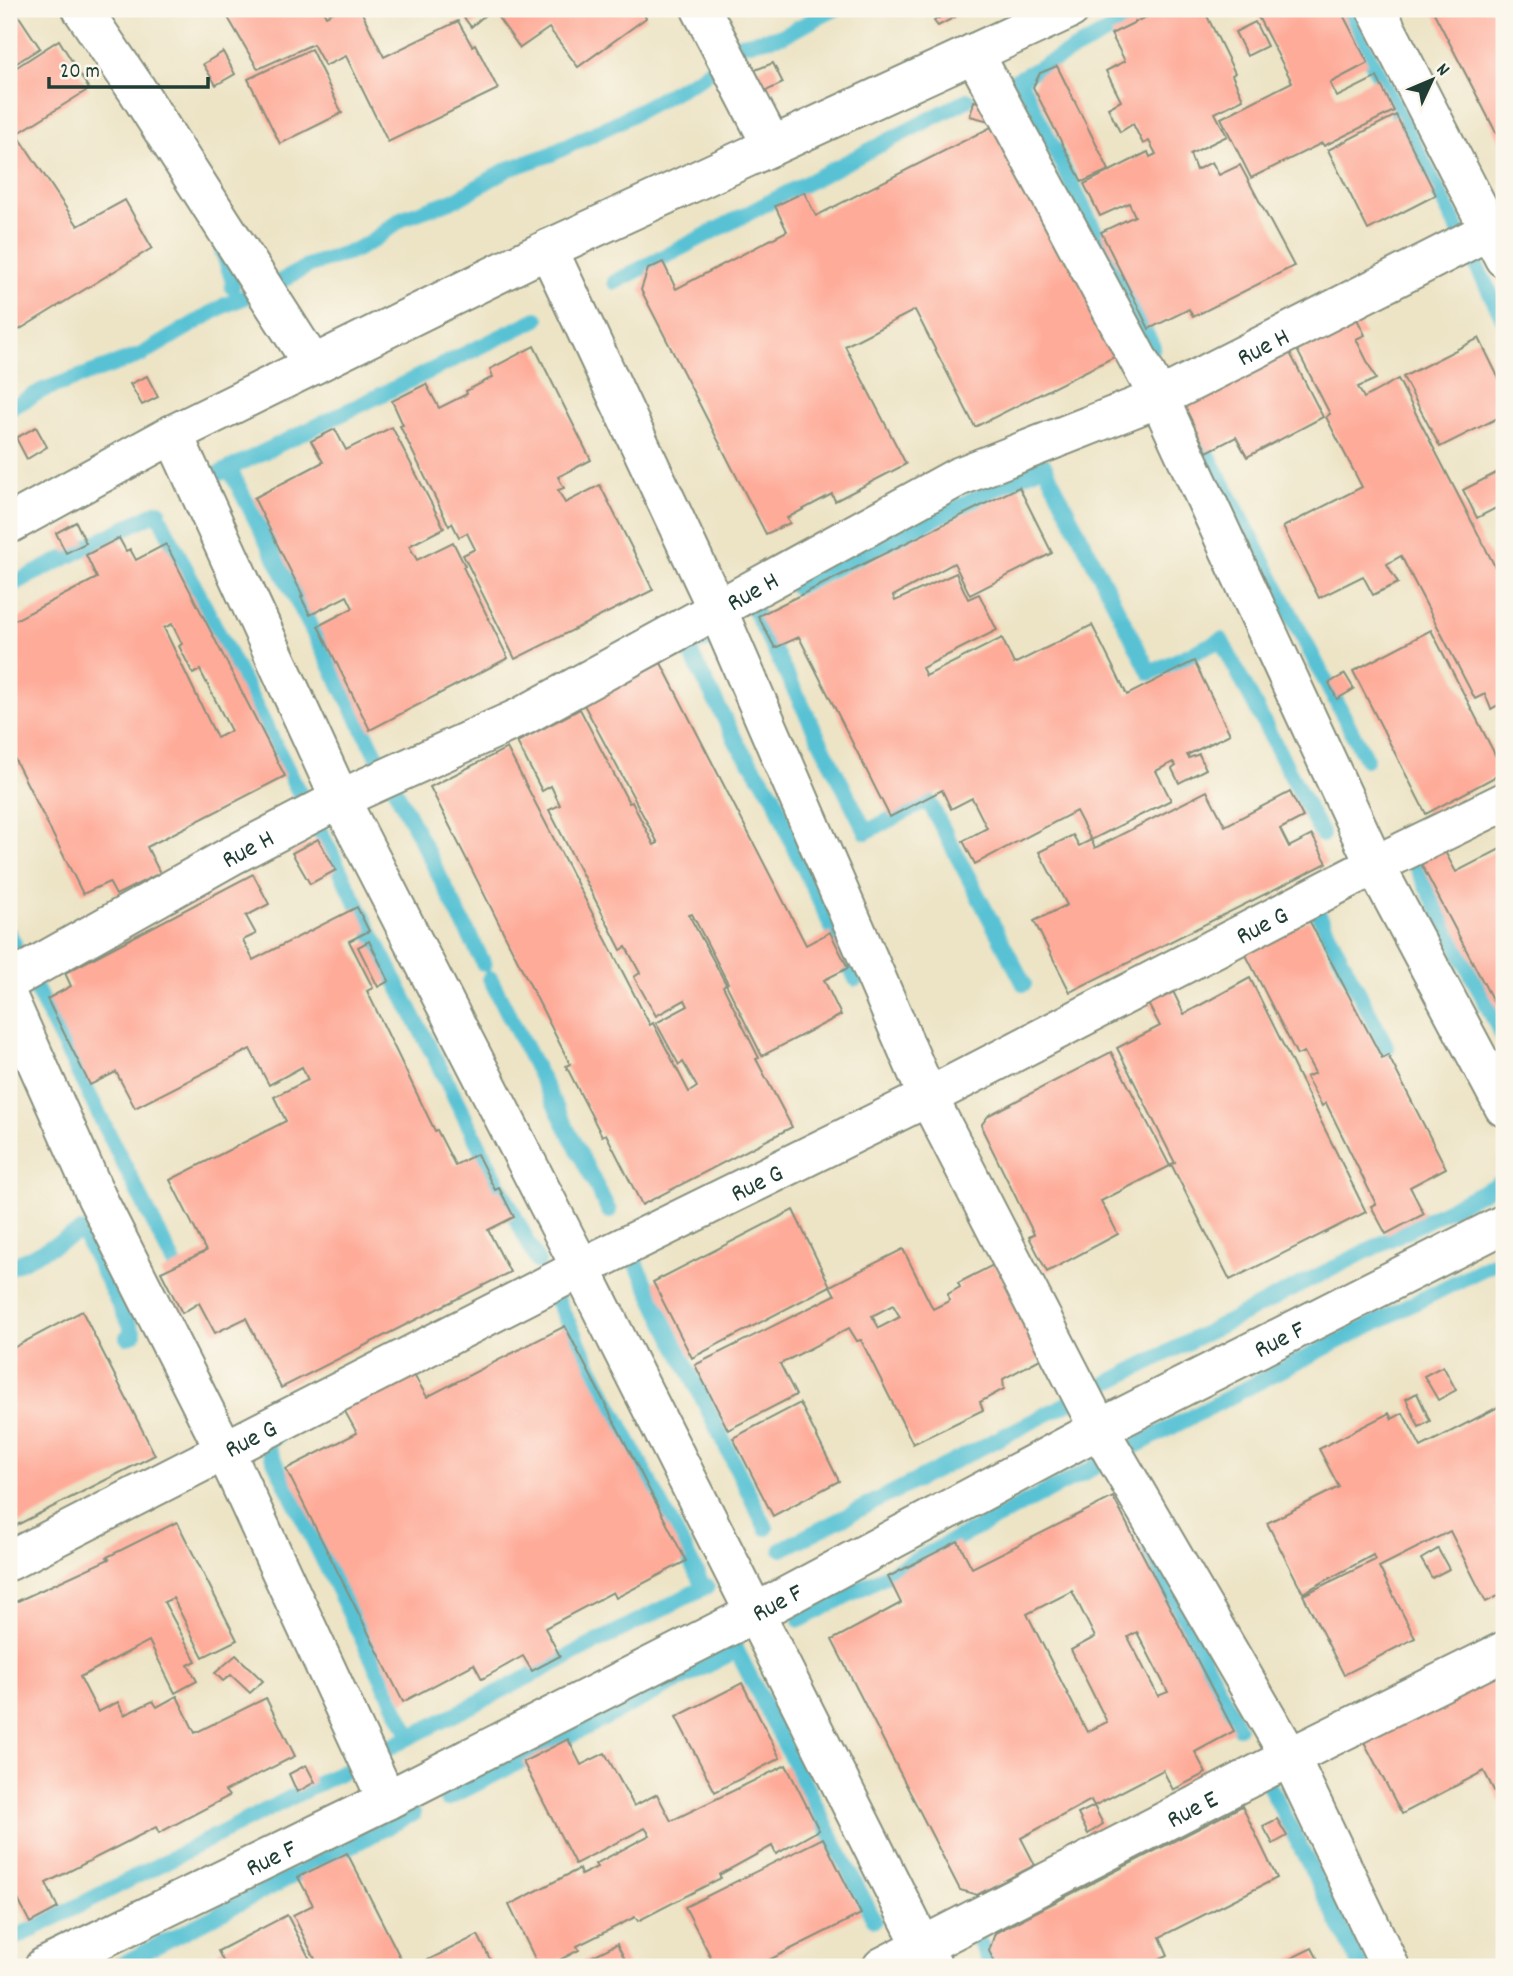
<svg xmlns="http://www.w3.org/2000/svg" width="1513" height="1976" viewBox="0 0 1513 1976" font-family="Dekko,sans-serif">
  <rect width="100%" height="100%" fill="#fbf7ec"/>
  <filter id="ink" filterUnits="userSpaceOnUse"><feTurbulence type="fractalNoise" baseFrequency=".0143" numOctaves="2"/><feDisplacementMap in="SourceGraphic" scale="14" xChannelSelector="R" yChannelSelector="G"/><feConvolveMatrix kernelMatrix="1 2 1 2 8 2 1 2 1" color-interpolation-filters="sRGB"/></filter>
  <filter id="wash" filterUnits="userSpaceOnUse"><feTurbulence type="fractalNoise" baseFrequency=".00686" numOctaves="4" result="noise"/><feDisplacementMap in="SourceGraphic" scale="28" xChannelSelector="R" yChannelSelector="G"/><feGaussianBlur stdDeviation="1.57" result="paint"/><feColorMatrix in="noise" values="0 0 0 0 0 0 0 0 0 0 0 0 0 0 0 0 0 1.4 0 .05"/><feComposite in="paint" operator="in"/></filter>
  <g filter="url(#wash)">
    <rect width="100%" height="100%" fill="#ede4c6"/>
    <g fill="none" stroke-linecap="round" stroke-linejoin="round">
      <g stroke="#59c2d4" stroke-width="16">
        <path d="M1345 9 1504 320"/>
        <path d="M1019 79 1153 347"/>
        <path d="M1012 82 1152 9"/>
        <path d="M222 250 233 281 232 287"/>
        <path d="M615 282 967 100"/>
        <path d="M9 409 43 390 141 355 225 305 266 289 310 265 356 250 372 241 403 218 459 198 508 169 549 155 620 121 703 76 740 44 782 36 835 9"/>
        <path d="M1185 410 1366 759"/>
        <path d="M230 470 379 760"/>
        <path d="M216 475 537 319"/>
        <path d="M158 514 303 800"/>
        <path d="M9 586 159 511"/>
        <path d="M796 587 1044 465 1150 673 1221 640 1322 835"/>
        <path d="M753 608 866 832 928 800 1024 984"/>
        <path d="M687 646 738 745 774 796 789 836 856 979"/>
        <path d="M679 651 699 642 719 640 728 634"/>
        <path d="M396 791 484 964"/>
        <path d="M319 829 538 1262"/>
        <path d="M1411 856 1504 1039"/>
        <path d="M1315 907 1387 1048"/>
        <path d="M9 934 14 943"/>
        <path d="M30 977 174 1264"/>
        <path d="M490 978 609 1211"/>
        <path d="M633 1257 766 1528"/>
        <path d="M9 1268 82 1231 134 1334 127 1337"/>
        <path d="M552 1291 703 1586"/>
        <path d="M276 1437 265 1442 409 1734"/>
        <path d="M782 1549 1504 1181"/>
        <path d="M1149 1551 1238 1727"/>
        <path d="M800 1620 1307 1357 1504 1258"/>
        <path d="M736 1649 874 1920"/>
        <path d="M1269 1785 1361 1967"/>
        <path d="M447 1799 736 1651"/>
        <path d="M987 1927 975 1933 992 1967"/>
        <path d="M9 1941 707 1586"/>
        <path d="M116 1967 413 1814"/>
      </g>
    </g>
    <g id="blocks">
      <g fill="#feab99" fill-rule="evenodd">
        <path d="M9 9H14L40 48 9 68Z"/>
        <path d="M223 9H322L326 16 339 9H360L384 57 458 21 472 46 475 44 498 89 388 142 346 56 325 66 313 44 258 69Z"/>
        <path d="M458 9H492L471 27Z"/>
        <path d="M492 9H640L646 18 578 67 549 28 520 48Z"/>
        <path d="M935 9H963L954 15 955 17 938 26 934 21 939 18Z"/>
        <path d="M1162 9H1215L1206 14 1235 73 1232 75 1243 99 1215 113 1227 136 1190 154 1196 170 1212 162 1219 175 1240 165 1294 266 1193 317 1189 309 1149 329 1101 232 1135 216 1129 203 1100 216 1084 184 1148 152 1150 157 1156 154 1149 141 1143 144 1133 124 1120 132 1108 108 1121 101 1106 71 1125 61 1111 34Z"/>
        <path d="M1254 9H1340L1368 63 1330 83 1337 97 1377 77 1394 111 1324 146 1322 143 1251 178 1221 118 1292 82Z"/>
        <path d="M1432 9H1504V148Z"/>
        <path d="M1255 22 1267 46 1247 56 1235 32Z"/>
        <path d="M59 40 89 89 17 134 78 226 125 200 152 248 9 336V72Z"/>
        <path d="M311 49 342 113 280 144 248 79Z"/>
        <path d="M223 52 235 74 216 85 203 64Z"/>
        <path d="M773 63 783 83 764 92 755 70Z"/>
        <path d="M1057 66 1109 170 1082 182 1033 87 1040 73Z"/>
        <path d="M974 101 997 107 993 122 970 116Z"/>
        <path d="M1396 115 1436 195 1368 230 1328 150Z"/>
        <path d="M999 123 1118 355 975 427 915 310 845 346 906 464 835 501 832 494 787 518 790 523 766 534 641 290 648 269 663 262 676 289 787 231 775 206 804 192 816 216Z"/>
        <path d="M1355 315 1365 335 1356 339 1376 379 1358 387 1364 398 1398 379 1504 584V702L1491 709 1485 694 1475 699 1401 556 1387 564 1398 583 1373 595 1363 576 1319 598 1283 527 1362 487 1326 417 1330 414 1295 346Z"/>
        <path d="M1479 338 1504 389V415L1440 447 1403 377Z"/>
        <path d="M534 346 591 460 558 477 564 488 558 490 565 503 600 485 653 590 515 659 463 555 475 549 467 533 459 537 452 523 449 526 400 426 403 425 392 401 426 384 439 408 467 394 466 391 493 377 490 369Z"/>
        <path d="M1288 349 1323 417 1247 457 1236 437 1207 452 1182 402Z"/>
        <path d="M147 376 158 397 142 405 130 384Z"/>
        <path d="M36 427 47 447 27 459 16 438Z"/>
        <path d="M392 427 444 528 409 546 417 560 453 542 465 566 463 567 508 658 370 730 318 626 353 608 347 596 310 615 301 597 303 596 254 498 323 462 311 441 335 429 346 450Z"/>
        <path d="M1504 469V504L1477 518 1463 490Z"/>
        <path d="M1019 487 1052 553 970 595 954 563 893 596 895 601 956 573 968 599 979 594 997 630 922 668 926 676 1002 638 1014 664 1092 625 1127 695 1194 661 1230 734 1187 755 1189 758 1199 754 1206 769 1179 783 1172 769 1176 766 1173 762 1156 771 1171 800 1091 840 1095 848 1207 791 1225 826 1290 792 1303 817 1280 829 1289 847 1312 835 1327 863 1070 992 1034 921 1067 905 1039 852 1073 835 1079 846 1091 840 1076 811 975 864 963 841 987 828 972 798 951 809 942 790 890 817 799 637 775 648 758 616Z"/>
        <path d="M76 522 86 543 66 553 56 533Z"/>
        <path d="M119 538 126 551 130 549 136 560 166 544 285 776 147 847 160 873 116 895 109 882 83 894 9 748V623L97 578 86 555ZM172 624 182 644 179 646 193 674 200 670 231 731 217 738 164 628Z"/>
        <path d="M1431 630 1504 772 1426 814 1353 671Z"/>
        <path d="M661 663 806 945 830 932 848 968 824 980 841 1015 762 1056 726 984 728 983 692 914 689 915 726 984 723 986 759 1058 756 1059 792 1127 642 1205 606 1134 602 1136 566 1066 570 1064 430 787 507 748 650 1025 653 1023 689 1092 697 1087 683 1062 679 1065 656 1023 688 1006 685 1000 656 1016 634 977 640 973 626 947 621 950 549 810 560 805 551 786 542 791 517 742 580 709 629 803 632 802 654 845 658 843 583 703Z"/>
        <path d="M1345 674 1354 689 1337 699 1329 683Z"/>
        <path d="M318 839 336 870 310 884 292 853Z"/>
        <path d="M1443 848 1456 872 1502 848 1504 852V1022L1419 860Z"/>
        <path d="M253 874 269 904 246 916 256 934 243 940 253 960 357 907 369 931 349 941 373 988 367 991 435 1131 437 1130 455 1165 477 1154 495 1190 499 1188 514 1217 488 1230 510 1272 281 1388 246 1318 215 1333 199 1303 182 1313 161 1272 206 1251 170 1180 286 1121 274 1097 308 1080 302 1067 269 1085 250 1049 135 1108 116 1072 90 1085 47 999 71 986 65 973Z"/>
        <path d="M1309 920 1382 1058 1388 1055 1446 1168 1410 1187 1424 1214 1386 1234 1371 1206 1376 1204 1326 1103 1322 1106 1306 1077 1315 1073 1304 1052 1297 1055 1245 953Z"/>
        <path d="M369 941 389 981 378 987 358 947Z"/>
        <path d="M1250 978 1366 1212 1230 1280 1171 1164 1175 1163 1117 1048 1160 1026 1146 1000 1171 987 1184 1014Z"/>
        <path d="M1111 1052 1170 1166 1101 1201 1118 1234 1047 1272 1029 1237 1034 1234 983 1131 982 1124 989 1115Z"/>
        <path d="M793 1210 830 1286 692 1358 653 1282Z"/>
        <path d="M903 1249 933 1309 949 1301 948 1294 960 1287 958 1283 995 1264 1042 1358 1003 1379 1004 1389 980 1402 983 1410 913 1444 861 1340 857 1341 849 1328 780 1364 796 1395 728 1430 695 1365 835 1295 830 1286ZM893 1305 900 1317 879 1328 872 1316Z"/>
        <path d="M82 1311 155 1455 9 1529V1350Z"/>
        <path d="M565 1326 686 1561 616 1598 613 1592 545 1628 560 1656 532 1671 523 1656 482 1679 474 1664 403 1702 286 1469 357 1433 343 1408 411 1370 427 1397Z"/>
        <path d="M1443 1366 1456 1390 1438 1400 1424 1376Z"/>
        <path d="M1417 1393 1430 1421 1419 1427 1406 1399Z"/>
        <path d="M800 1403 839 1481 773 1516 733 1438Z"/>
        <path d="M1504 1404V1593L1486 1602 1450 1531 1379 1567 1415 1638 1344 1675 1303 1595 1375 1560 1373 1555 1303 1593 1267 1523 1339 1487 1319 1449 1389 1413 1392 1419 1403 1413 1421 1447Z"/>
        <path d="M1113 1497 1234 1731 1195 1752 1206 1773 1173 1790 1163 1770 1094 1806 1091 1800 1021 1838 1035 1865 977 1895 960 1890 832 1640 901 1603 888 1577 958 1541 972 1568ZM1072 1591 1095 1637 1071 1650 1107 1722 1087 1732 1027 1614ZM1137 1632 1168 1692 1158 1696 1128 1637Z"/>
        <path d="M177 1522 237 1640 203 1657 173 1598 164 1602 196 1661 188 1665 197 1681 175 1693 149 1641 80 1677 98 1712 118 1702 124 1715 153 1701 157 1707 177 1696 195 1733 266 1698 295 1756 225 1791 229 1796 159 1833 156 1827 46 1883 58 1908 30 1923 9 1882V1605L109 1559 107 1557Z"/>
        <path d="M1438 1549 1449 1569 1432 1578 1421 1559Z"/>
        <path d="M236 1655 263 1681 250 1693 231 1675 223 1681 215 1673Z"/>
        <path d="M1504 1671V1810L1484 1771 1402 1814 1364 1742Z"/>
        <path d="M742 1683 780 1758 715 1792 676 1717Z"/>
        <path d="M568 1739 581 1765 605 1753 634 1806 657 1794 671 1821 786 1765 819 1830 776 1854 772 1846 719 1875 721 1878 638 1921 635 1917 577 1946 579 1950 546 1967H539L509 1905 579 1869 581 1875 597 1867 595 1864 650 1835 645 1828 575 1864 523 1762Z"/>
        <path d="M306 1765 315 1782 297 1792 289 1774Z"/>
        <path d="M1094 1806 1103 1824 1088 1834 1078 1814Z"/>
        <path d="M1242 1806 1277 1878 1160 1937 1168 1955 1151 1962 1154 1967H997L989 1951 995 1933Z"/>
        <path d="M1277 1819 1287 1836 1273 1844 1263 1826Z"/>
        <path d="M823 1838 861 1914 755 1967H716L685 1907Z"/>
        <path d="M347 1853 361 1880 405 1967H319L293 1915 313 1905 298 1877Z"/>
        <path d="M287 1915 314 1967H226L218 1951Z"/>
        <path d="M478 1935 494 1967H414Z"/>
        <path d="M617 1944 629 1967H571Z"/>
        <path d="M1312 1948 1322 1967H1273Z"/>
      </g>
    </g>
  </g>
  <g filter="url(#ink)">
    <use href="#blocks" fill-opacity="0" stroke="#86907d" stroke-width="2"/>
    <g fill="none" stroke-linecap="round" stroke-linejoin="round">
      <g stroke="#86907d" stroke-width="42">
        <g id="street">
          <path d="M82 9 137 90 313 365"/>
          <path d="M701 9 772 146"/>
          <path d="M1376 9 1504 258"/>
          <path d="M974 53 1159 398 1375 865 1504 1107"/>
          <path d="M548 249 717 609 928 1097 1099 1429 1290 1757 1390 1967"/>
          <path d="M173 434 340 799 581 1268 933 1967"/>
          <path d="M9 524 173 434 548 249 1070 9"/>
          <path id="s1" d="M9 981 231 856 340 799 523 716 958 477 1159 398 1504 223"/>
          <path d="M9 1000 97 1198 225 1451 387 1800"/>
          <path id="s2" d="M9 1561 581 1268 928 1097 1375 865 1504 802"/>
          <path id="s3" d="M44 1967 387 1800 755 1613 1099 1429 1504 1224"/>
          <path id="s4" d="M882 1967 1290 1757 1504 1651"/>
        </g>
      </g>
      <use href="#street" stroke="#fff" stroke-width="38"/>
    </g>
  </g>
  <g text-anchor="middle" stroke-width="6" stroke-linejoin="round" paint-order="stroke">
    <g font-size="26" fill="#1f3d34" stroke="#fbf7ec">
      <text dy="9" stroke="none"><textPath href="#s1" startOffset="1407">Rue H</textPath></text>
      <text dy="9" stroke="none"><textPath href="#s1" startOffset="840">Rue H</textPath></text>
      <text dy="9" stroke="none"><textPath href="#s1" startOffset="273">Rue H</textPath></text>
      <text dy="9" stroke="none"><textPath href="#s2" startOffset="1405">Rue G</textPath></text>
      <text dy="9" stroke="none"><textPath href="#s2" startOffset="838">Rue G</textPath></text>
      <text dy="9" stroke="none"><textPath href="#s3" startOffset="1386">Rue F</textPath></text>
      <text dy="9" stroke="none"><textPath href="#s2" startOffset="271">Rue G</textPath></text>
      <text dy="9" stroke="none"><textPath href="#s3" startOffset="819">Rue F</textPath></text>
      <text dy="9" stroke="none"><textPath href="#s4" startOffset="348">Rue E</textPath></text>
      <text dy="9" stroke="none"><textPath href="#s3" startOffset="252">Rue F</textPath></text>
    </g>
  </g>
  <rect width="1513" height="1976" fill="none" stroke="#fbf7ec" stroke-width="35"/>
  <g transform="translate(1432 80) rotate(46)" stroke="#fbf7ec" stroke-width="5" paint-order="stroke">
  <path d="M0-5L12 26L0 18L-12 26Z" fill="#1f3d34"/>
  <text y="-10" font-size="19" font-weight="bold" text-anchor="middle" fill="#1f3d34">N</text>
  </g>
  <path d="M49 77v10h159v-10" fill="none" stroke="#1f3d34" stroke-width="3.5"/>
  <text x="60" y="77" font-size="21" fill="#1f3d34" stroke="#fbf7ec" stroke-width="5" paint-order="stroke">20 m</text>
</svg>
